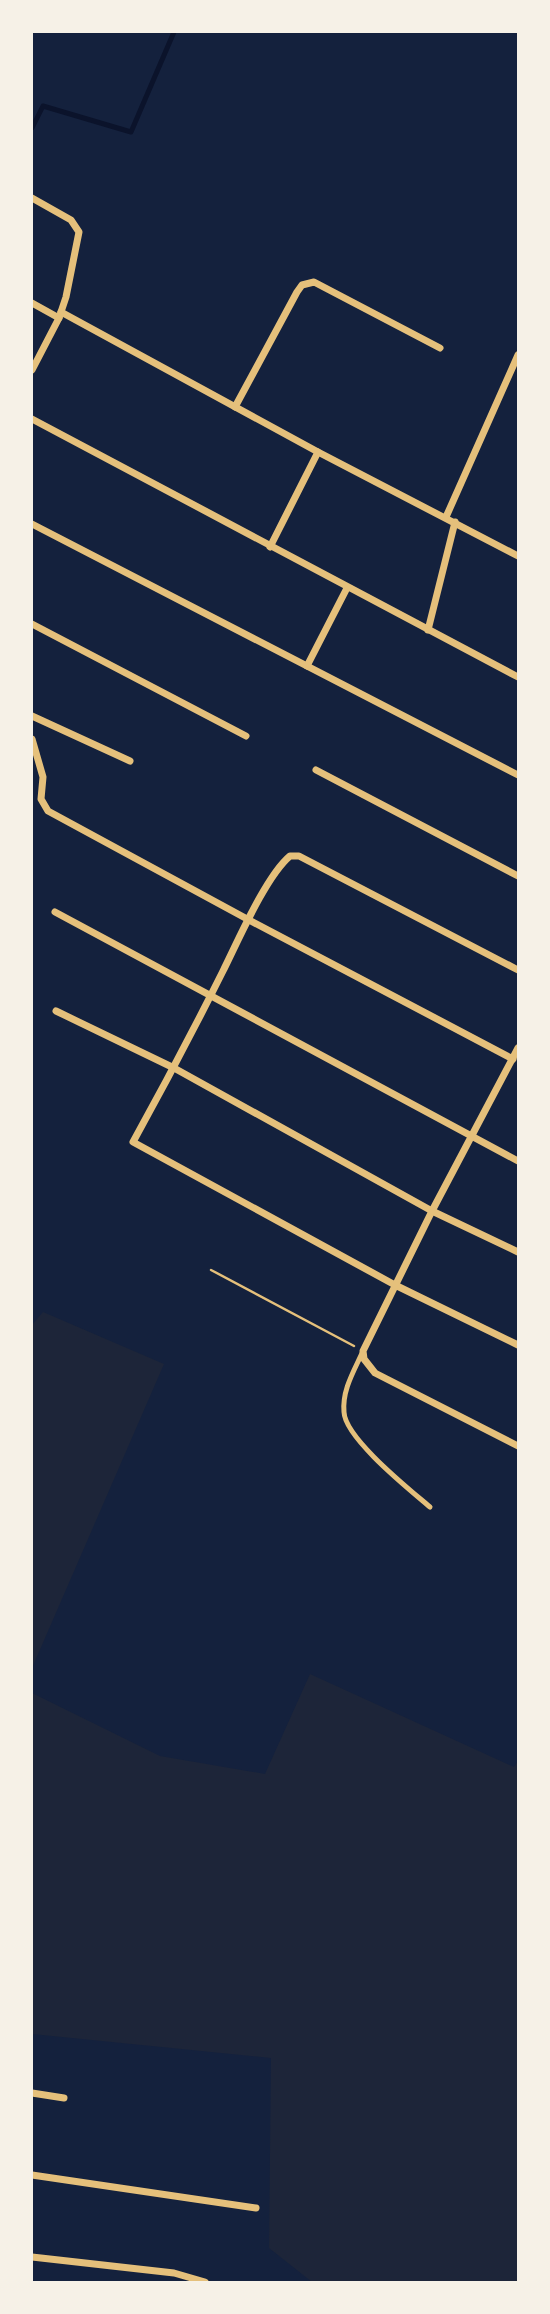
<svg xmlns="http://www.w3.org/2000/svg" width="550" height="2314" viewBox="0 0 550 2314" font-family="Figtree,sans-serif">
  <rect width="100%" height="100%" fill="#14213d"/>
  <g fill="#1d2539">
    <path d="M43 1312 164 1364 32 1668V1325Z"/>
    <path d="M310 1674 514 1767 518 1761V2282H312L269 2248 271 2058 32 2034V1693L160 1756 265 1774Z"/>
  </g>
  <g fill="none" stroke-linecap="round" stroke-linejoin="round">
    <path stroke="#0b132b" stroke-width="5" d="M32 128 43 106 131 132 174 32"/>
    <path stroke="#e5c07b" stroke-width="2.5" d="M211 1270 354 1346"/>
    <path stroke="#e5c07b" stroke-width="5" d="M363 1351C354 1371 342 1390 344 1412 345 1438 409 1489 430 1507"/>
    <g stroke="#e5c07b" stroke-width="7">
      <path d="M32 198 71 220 79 232 66 297 59 318 32 370"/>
      <path d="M32 303 59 318"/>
      <path d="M61 312 318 452 518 556"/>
      <path d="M235 407 297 292 302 285 314 282 440 348"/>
      <path d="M32 419 518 677"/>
      <path d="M446 517 518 355"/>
      <path d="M32 524 518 775"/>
      <path d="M270 547 318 452"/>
      <path d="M32 624 246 736"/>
      <path d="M428 630 455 522"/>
      <path d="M307 666 347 588"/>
      <path d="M32 716 130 761"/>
      <path d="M32 739 43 777 41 799 48 811 249 920 513 1059"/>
      <path d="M316 770 518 876"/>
      <path d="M55 912 518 1161"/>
      <path d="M518 970 299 856H290C266 876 238 941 223 971 194 1029 164 1086 133 1142L395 1285 518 1345"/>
      <path d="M56 1011 174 1068 432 1211 518 1252"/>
      <path d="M518 1048 432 1211 363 1351 364 1359 375 1373 518 1446"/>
      <path d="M32 2093 64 2098"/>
      <path d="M32 2175 256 2208"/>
      <path d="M32 2257 174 2273 205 2282"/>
    </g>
  </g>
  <rect width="550" height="2314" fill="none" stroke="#f6f1e7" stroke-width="66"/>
</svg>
